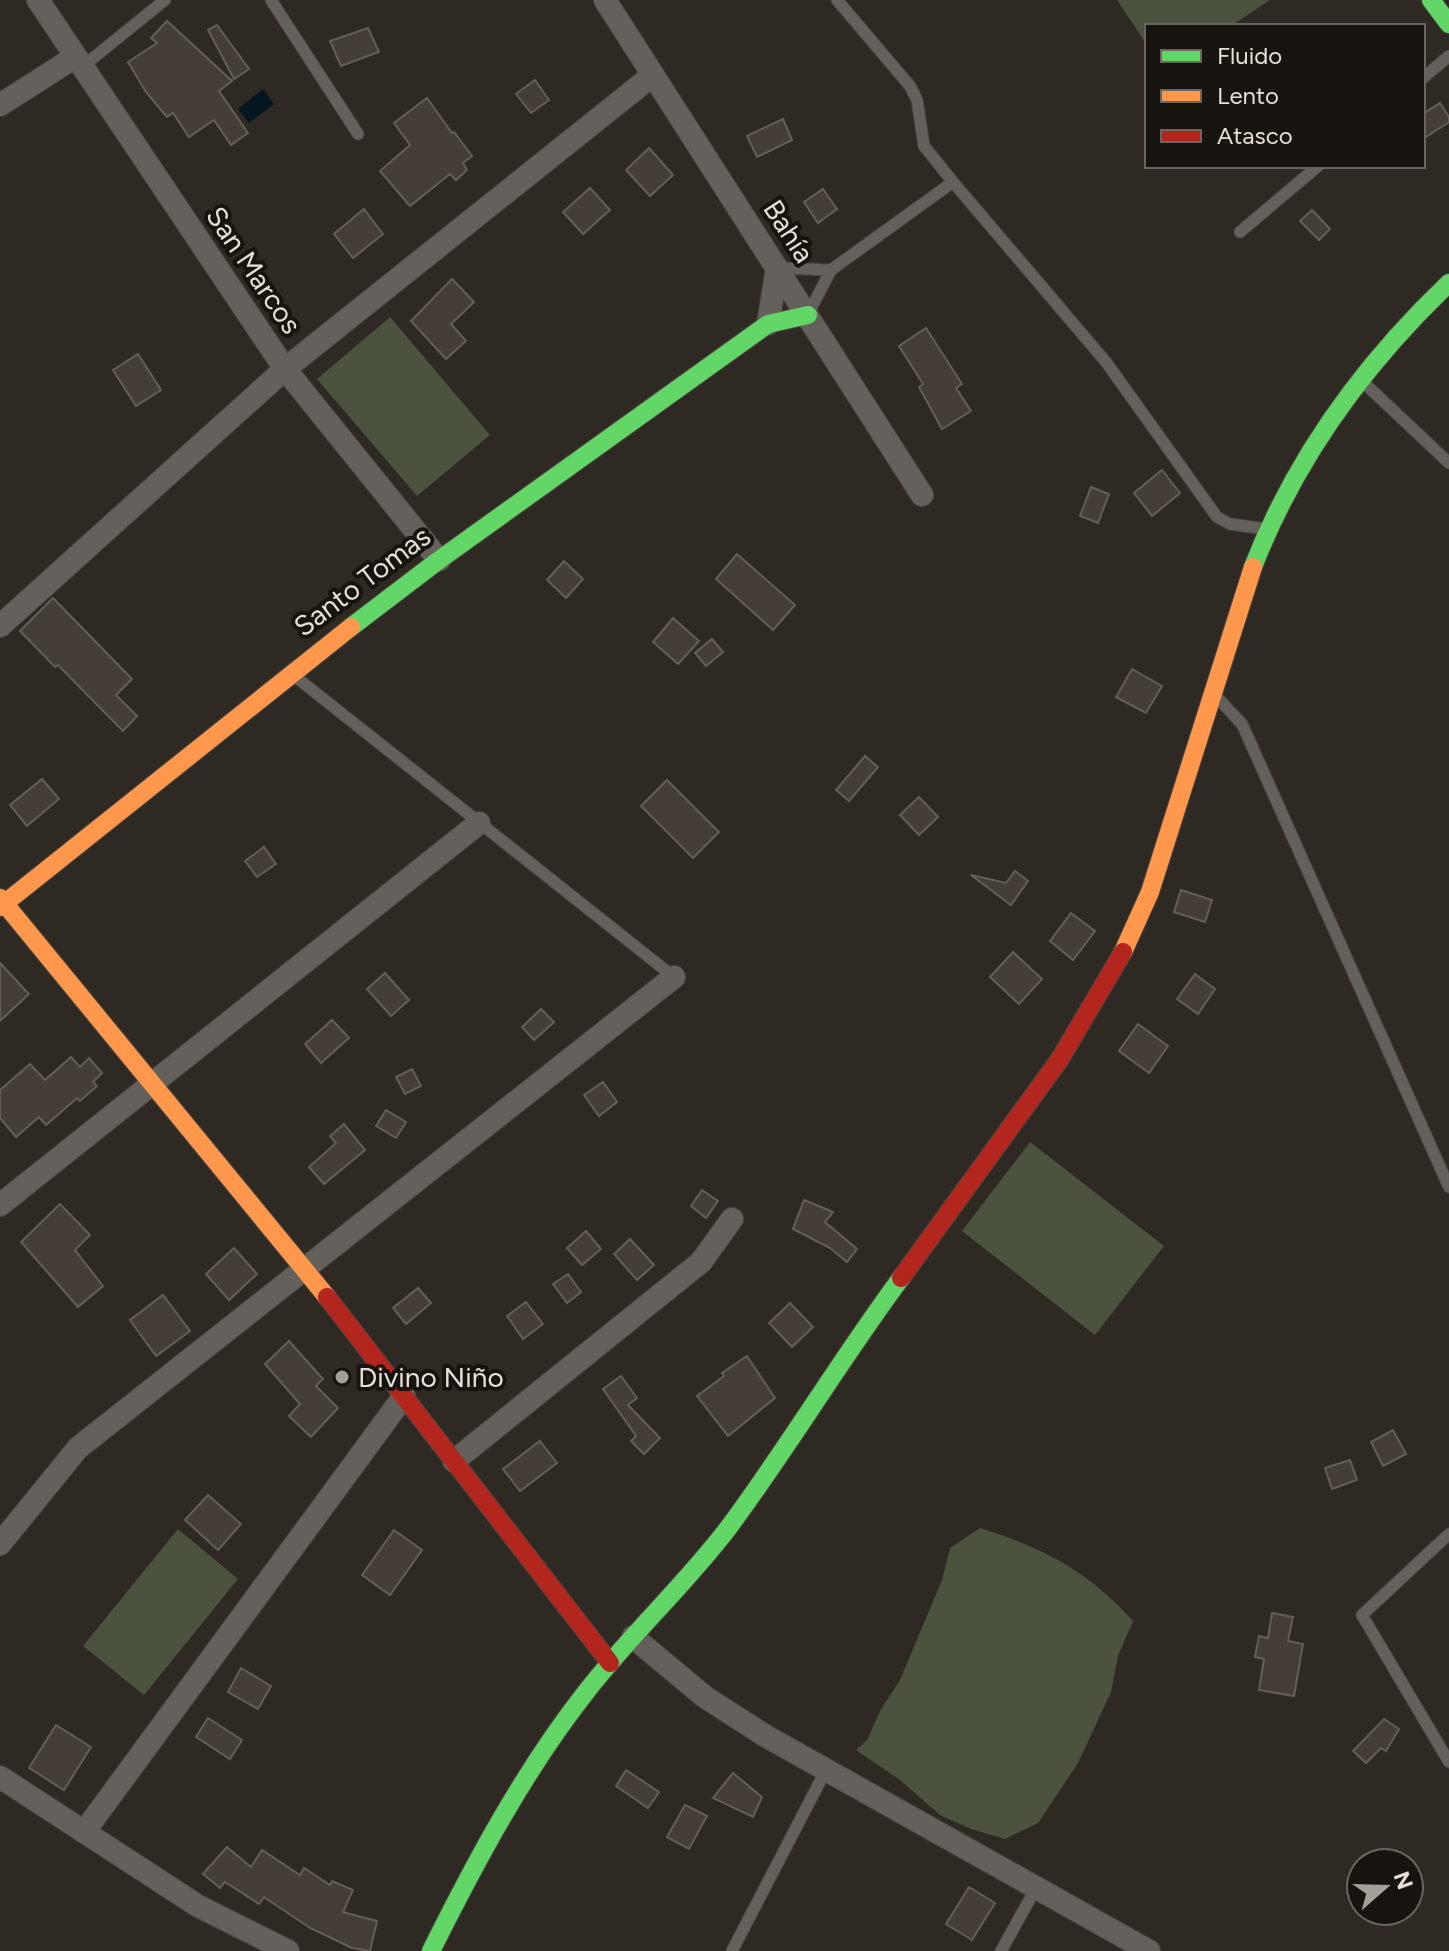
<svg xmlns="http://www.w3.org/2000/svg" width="1449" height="1951" viewBox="0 0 1449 1951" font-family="Figtree,sans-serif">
  <rect width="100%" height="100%" fill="#2e2923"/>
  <g fill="#4b533f">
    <path d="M1117 0H1270L1231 26H1147V45Z"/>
    <path d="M390 317 490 435 417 496 317 379Z"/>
    <path d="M1030 1142 1164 1246 1095 1335 962 1231Z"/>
    <path d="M980 1528C1044 1548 1088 1571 1133 1621L1118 1656 1111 1692 1078 1763 1038 1823 1005 1839 971 1829 940 1815 900 1780 856 1750 867 1740 881 1709 900 1680 942 1580 950 1548Z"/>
    <path d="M178 1529 238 1579 144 1695 83 1646Z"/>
  </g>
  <path fill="#04161f" d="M263 89 274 104 249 123 238 109Z"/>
  <g fill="#443e36" stroke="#635e58" stroke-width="2">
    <path d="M167 21 232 81 219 91 248 133 231 145 214 120 189 137 173 113 167 117 146 92 128 62 157 43 151 38Z"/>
    <path d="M217 25 249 69 234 79 208 30Z"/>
    <path d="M368 28 379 52 341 66 330 41Z"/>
    <path d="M535 80 549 100 531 113 516 94Z"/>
    <path d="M427 98 452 133 454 132 472 156 463 163 467 170 456 180 450 174 410 206 380 171 410 145 394 123Z"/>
    <path d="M1440 103 1449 117V122L1423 139V114Z"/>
    <path d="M783 119 792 140 757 157 747 136Z"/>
    <path d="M649 148 673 175 650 196 626 170Z"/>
    <path d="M590 188 610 210 583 234 563 212Z"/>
    <path d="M823 189 837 209 818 223 804 202Z"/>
    <path d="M364 209 383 234 353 258 334 234Z"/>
    <path d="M1312 210 1330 229 1319 240 1300 221Z"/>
    <path d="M452 279 474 302 451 324 466 341 446 359 411 321Z"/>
    <path d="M926 328 962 384 956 388 971 411 942 429 919 387 923 384 899 346Z"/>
    <path d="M138 354 161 390 136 406 113 370Z"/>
    <path d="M1162 470 1180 493 1152 516 1134 493Z"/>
    <path d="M1091 487 1109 494 1098 523 1080 516Z"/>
    <path d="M737 554 795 605 773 630 716 579Z"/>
    <path d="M564 561 583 579 566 598 547 580Z"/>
    <path d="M53 598 132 679 116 695 137 716 123 731 58 665 55 667 20 631Z"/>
    <path d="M673 618 699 641 678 664 653 642Z"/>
    <path d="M712 639 723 652 706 666 695 653Z"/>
    <path d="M1132 669 1162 686 1146 713 1116 697Z"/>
    <path d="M865 756 878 767 849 801 836 790Z"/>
    <path d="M42 779 59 799 27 826 10 805Z"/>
    <path d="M667 780 719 832 693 858 641 806Z"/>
    <path d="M919 797 938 817 919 835 900 815Z"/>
    <path d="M264 847 276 864 257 877 245 861Z"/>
    <path d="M1015 871 1028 881 1011 905 971 875 1006 883Z"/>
    <path d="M1181 890 1212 900 1205 922 1174 912Z"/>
    <path d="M1071 913 1095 931 1073 960 1050 941Z"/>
    <path d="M1013 952 1042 979 1019 1004 990 977Z"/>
    <path d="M0 963 29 994 0 1021Z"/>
    <path d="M385 973 409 1000 391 1016 367 989Z"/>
    <path d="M1195 974 1215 989 1198 1014 1177 999Z"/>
    <path d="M541 1009 554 1022 534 1040 522 1027Z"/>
    <path d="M332 1020 349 1038 321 1063 305 1044Z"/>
    <path d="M1138 1024 1168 1046 1149 1073 1119 1051Z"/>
    <path d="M71 1057 80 1067 89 1058 102 1073 93 1082 97 1086 80 1101 77 1098 46 1125 39 1117 16 1137 0 1118V1090L30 1064 45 1080Z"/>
    <path d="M412 1069 421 1086 405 1094 396 1077Z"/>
    <path d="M603 1082 617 1102 599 1116 584 1095Z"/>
    <path d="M386 1110 406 1122 396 1138 376 1126Z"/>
    <path d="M344 1124 365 1150 324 1184 309 1167 336 1143 330 1136Z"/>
    <path d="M702 1190 718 1201 706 1218 691 1206Z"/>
    <path d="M804 1200 833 1212 825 1222 857 1249 847 1262 830 1248 793 1229Z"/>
    <path d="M60 1204 90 1235 75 1250 103 1286 78 1307 21 1242Z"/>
    <path d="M586 1231 601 1249 582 1265 567 1248Z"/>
    <path d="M630 1239 654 1265 637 1280 614 1254Z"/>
    <path d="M234 1248 257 1274 229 1300 206 1274Z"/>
    <path d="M568 1274 581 1292 567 1303 553 1284Z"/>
    <path d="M418 1288 431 1303 406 1324 393 1308Z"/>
    <path d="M163 1295 190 1331 156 1356 130 1320Z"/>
    <path d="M526 1302 543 1324 523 1339 507 1316Z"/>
    <path d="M790 1303 813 1327 792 1347 769 1323Z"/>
    <path d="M289 1341 323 1379 316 1386 338 1408 311 1437 289 1416 300 1404 265 1364Z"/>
    <path d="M747 1356 775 1398 728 1436 697 1396 724 1376 722 1373Z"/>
    <path d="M621 1376 637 1398 628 1405 660 1438 644 1454 631 1441 636 1436 603 1389Z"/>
    <path d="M1393 1430 1406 1454 1383 1466 1371 1442Z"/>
    <path d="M540 1441 557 1463 520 1491 503 1469Z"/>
    <path d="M1350 1460 1357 1480 1332 1489 1325 1468Z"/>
    <path d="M208 1495 241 1524 218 1550 185 1520Z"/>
    <path d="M394 1530 422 1550 390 1595 362 1575Z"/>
    <path d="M1272 1613 1293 1617 1288 1641 1303 1644 1294 1696 1259 1690 1264 1659 1255 1657 1259 1636 1268 1638Z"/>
    <path d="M241 1668 271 1686 258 1709 228 1692Z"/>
    <path d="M208 1718 242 1740 230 1759 196 1737Z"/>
    <path d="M1384 1719 1399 1729 1386 1751 1381 1748 1366 1763 1353 1751Z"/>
    <path d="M56 1725 91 1747 64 1790 29 1768Z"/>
    <path d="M626 1770 659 1792 648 1808 616 1786Z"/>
    <path d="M733 1773 762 1797 753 1817 713 1798Z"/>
    <path d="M685 1805 707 1816 689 1849 667 1837Z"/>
    <path d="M227 1847 251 1867 262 1850 300 1875 304 1868 330 1885 332 1881 353 1890 343 1912 377 1921 370 1951 352 1948 310 1928 264 1897 259 1904 225 1882 220 1888 203 1874Z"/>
    <path d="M969 1887 995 1903 972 1940 946 1924Z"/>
  </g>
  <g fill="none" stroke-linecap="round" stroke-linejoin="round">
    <g stroke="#4c4741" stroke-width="13">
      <g id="lane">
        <path d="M271 0 358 134"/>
        <path d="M837 0 910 86 917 100 924 146 953 182"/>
        <path d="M82 67 165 0"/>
        <path d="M1423 78 1449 56"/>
        <path d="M1240 232 1318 166"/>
        <path d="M778 268 831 270"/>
        <path d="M808 314 831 270 953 182 1106 362 1217 517 1230 524 1266 529"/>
        <path d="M1362 381 1449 463"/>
        <path d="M292 674 674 977"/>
        <path d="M1215 695 1242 724 1449 1187"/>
        <path d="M1449 1534 1362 1615 1449 1762"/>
        <path d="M732 1951 826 1770"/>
        <path d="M1001 1951 1036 1888"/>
      </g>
    </g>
    <g stroke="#4c4741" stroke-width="24">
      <g id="street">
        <path d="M38 0 285 369 439 560"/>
        <path d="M605 0 922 495"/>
        <path d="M0 105 75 57"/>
        <path d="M768 324 777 268"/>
        <path d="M0 626 285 369 653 75"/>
        <path d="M0 1205 479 823"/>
        <path d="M454 1461 701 1262 732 1219"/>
        <path d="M0 1544 78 1448 674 977"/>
        <path d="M633 1637 705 1697 764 1735 1149 1951"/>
        <path d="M0 1777 198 1906 288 1951"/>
        <path d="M84 1832 404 1396"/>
      </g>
    </g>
    <g stroke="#4c4741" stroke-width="20">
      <g id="fast">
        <path d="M1431 0 1449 24"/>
        <path d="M1253 567C1295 459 1365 363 1449 283"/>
        <path d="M351 627 439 560 768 324 808 315"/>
        <path d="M431 1951C476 1861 524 1771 586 1692 631 1634 685 1585 729 1527 789 1446 841 1359 901 1278"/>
      </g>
    </g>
    <g stroke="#4c4741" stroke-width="20">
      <g id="slow">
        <path d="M0 898 327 1297"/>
        <path d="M0 907 351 627"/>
        <path d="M1123 952 1150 892 1253 567"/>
      </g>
    </g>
    <g stroke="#4c4741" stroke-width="20">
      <g id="jam">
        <path d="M901 1278 1060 1059 1123 952"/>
        <path d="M327 1297 610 1663"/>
      </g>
    </g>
    <use href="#lane" stroke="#64605c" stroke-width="11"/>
    <use href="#street" stroke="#64605c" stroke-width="22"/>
    <use href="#fast" stroke="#63d668" stroke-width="18"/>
    <use href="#slow" stroke="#ff974d" stroke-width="18"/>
    <use href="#jam" stroke="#b3261e" stroke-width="18"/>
  </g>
  <circle fill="#a69f99" stroke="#17130e" stroke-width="3" cx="342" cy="1377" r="8"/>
  <g text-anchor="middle" stroke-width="8" stroke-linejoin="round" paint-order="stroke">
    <g font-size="28" fill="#e6dfd8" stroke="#17130e">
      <text transform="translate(789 231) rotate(57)" y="10">Bahía</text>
      <text transform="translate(254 270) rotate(56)" y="10">San Marcos</text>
      <text transform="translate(362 581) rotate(-37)" y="10">Santo Tomas</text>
    </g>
    <g font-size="28" fill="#e6dfd8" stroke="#17130e" text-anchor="start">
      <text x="358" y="1387">Divino Niño</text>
    </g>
  </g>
  <rect x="1145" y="24" width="280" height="144" fill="#17130e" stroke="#6a655f" stroke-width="2"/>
  <rect x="1161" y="50" width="40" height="12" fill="#63d668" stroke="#6a655f" stroke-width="2"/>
  <text x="1217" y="64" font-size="24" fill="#e6dfd8">Fluido</text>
  <rect x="1161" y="90" width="40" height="12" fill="#ff974d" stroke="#6a655f" stroke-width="2"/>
  <text x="1217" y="104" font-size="24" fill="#e6dfd8">Lento</text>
  <rect x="1161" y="130" width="40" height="12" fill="#b3261e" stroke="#6a655f" stroke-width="2"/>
  <text x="1217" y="144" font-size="24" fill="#e6dfd8">Atasco</text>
  <g transform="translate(1385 1887) rotate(70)"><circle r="38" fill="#17130e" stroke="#6a655f" stroke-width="2"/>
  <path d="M0-6L14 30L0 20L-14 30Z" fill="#a69f99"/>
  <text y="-12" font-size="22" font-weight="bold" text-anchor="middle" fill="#e6dfd8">N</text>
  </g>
</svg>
